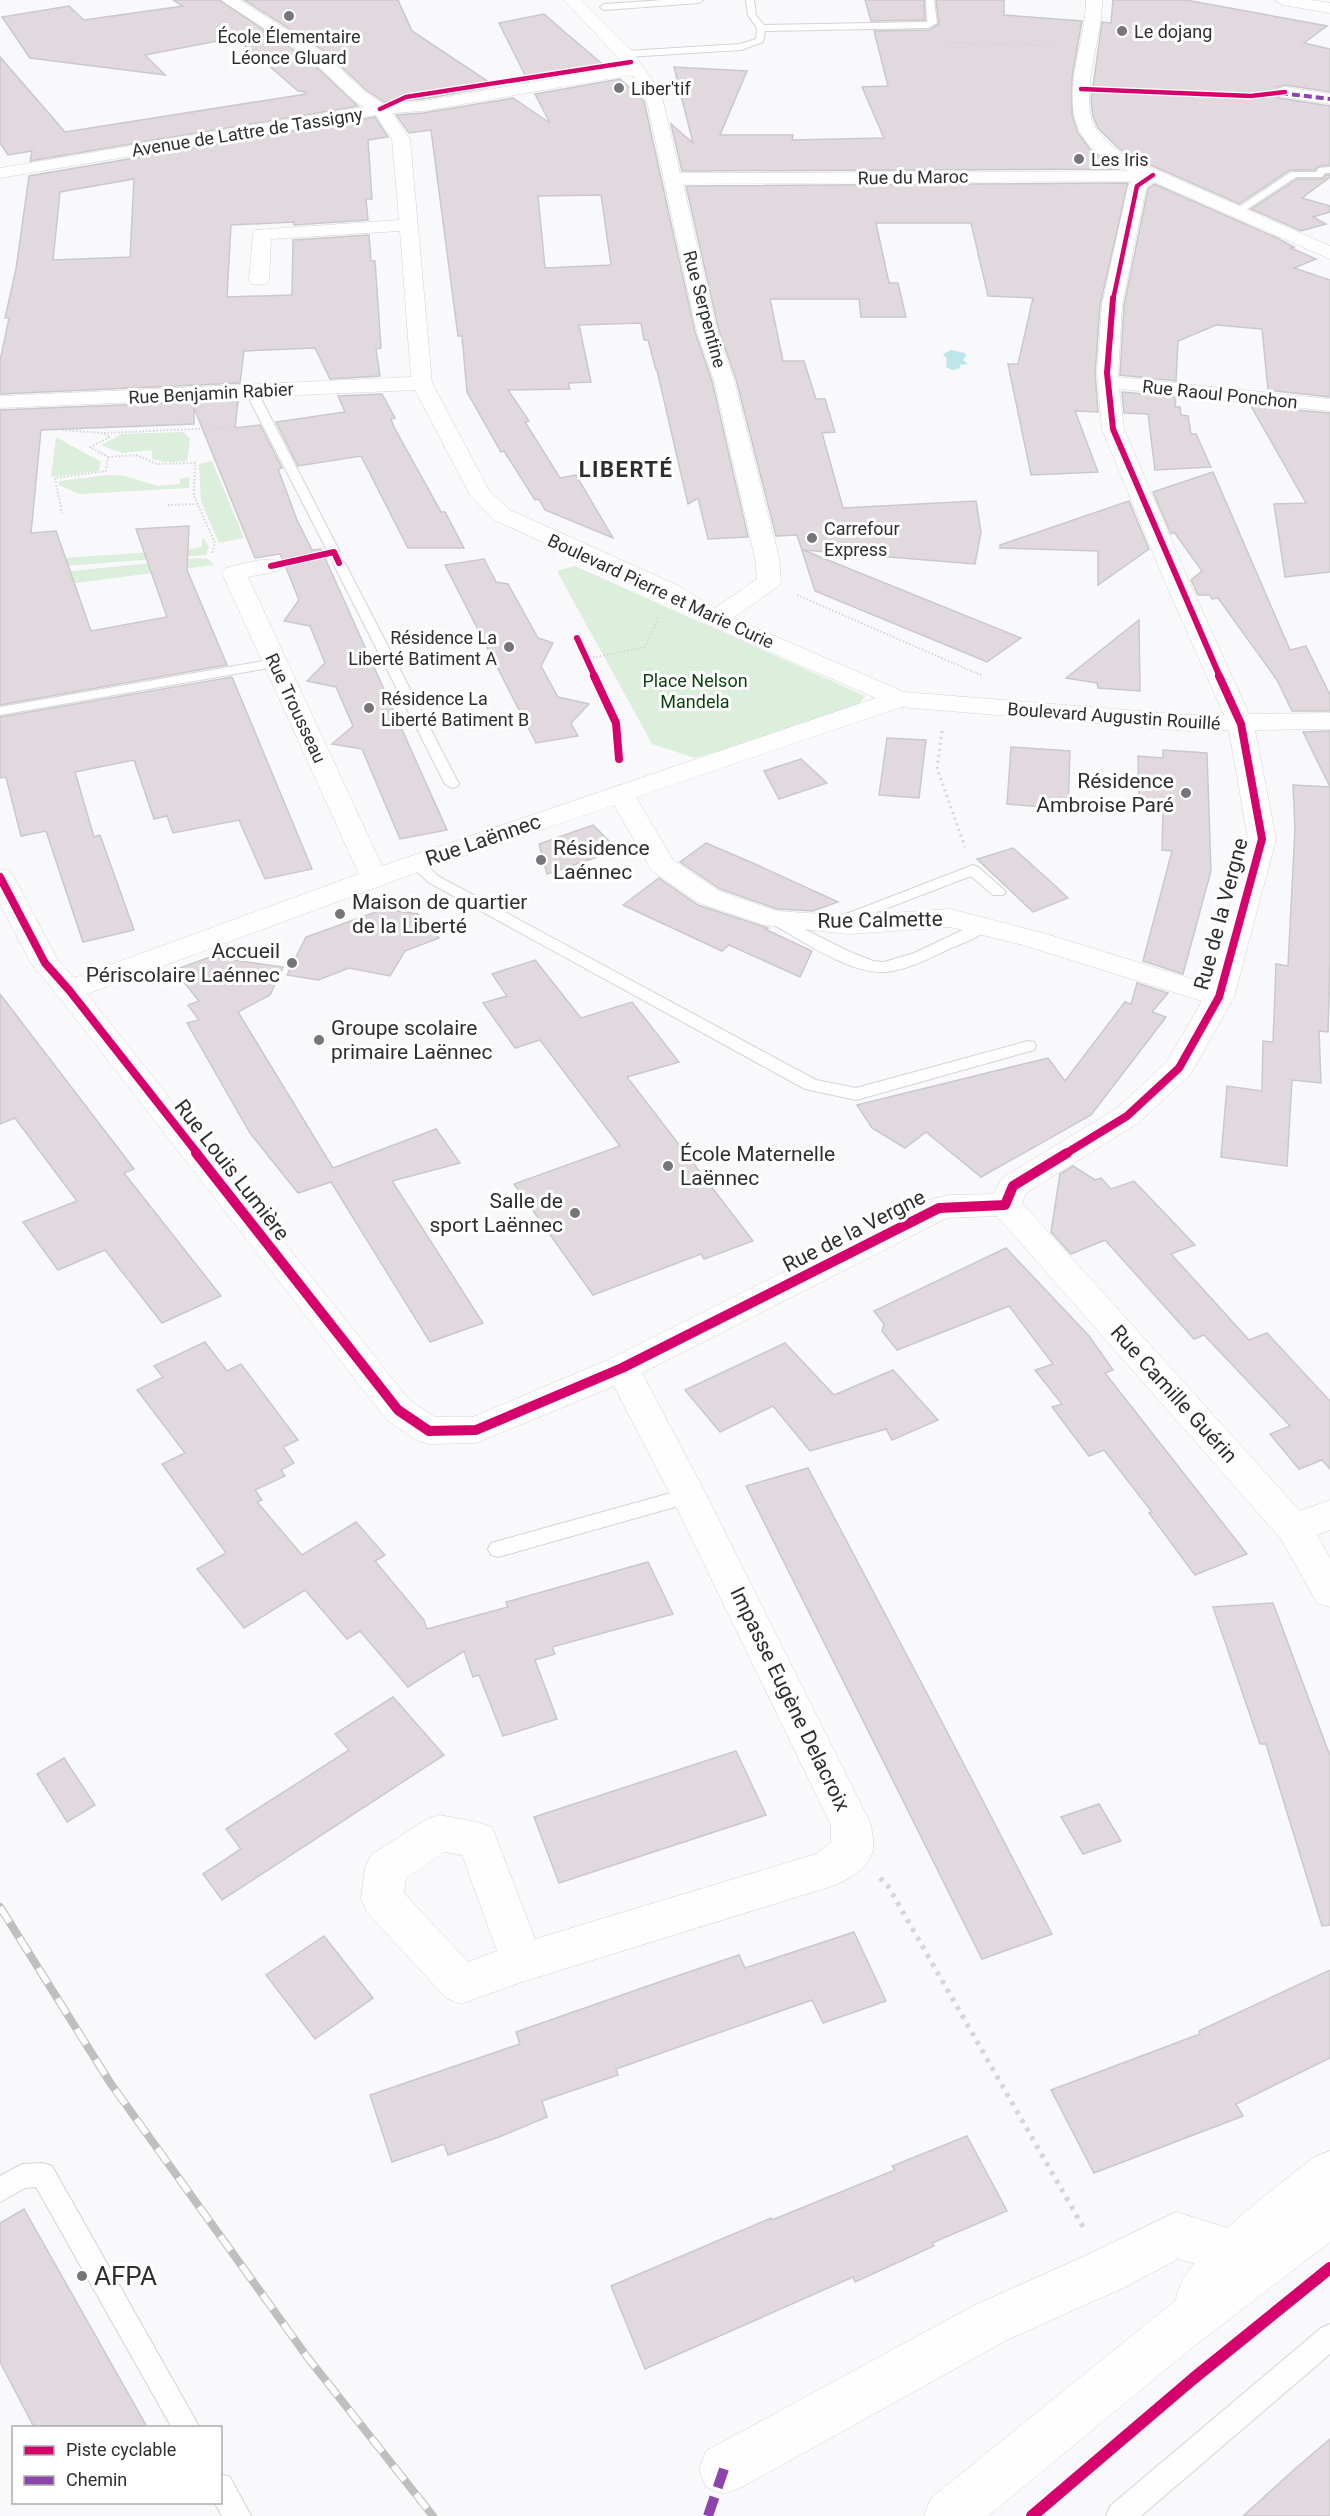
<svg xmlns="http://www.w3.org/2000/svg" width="1330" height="2516" font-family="Roboto,sans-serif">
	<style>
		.green { fill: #dceedc }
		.water { fill: #bce6ea }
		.building { fill: #e2d9de; stroke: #cac9ca; stroke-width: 1.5; fill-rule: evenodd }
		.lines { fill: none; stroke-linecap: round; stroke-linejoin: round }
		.lane-casing { stroke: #d4d4d6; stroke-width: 2 }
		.street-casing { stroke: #d4d4d6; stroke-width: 1 }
		.secondary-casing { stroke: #d4d4d6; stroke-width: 1 }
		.path-far2 { stroke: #d6d6d7; stroke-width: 2; stroke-dasharray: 1.5 2; stroke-linecap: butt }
		.path-far1 { stroke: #d6d6d7; stroke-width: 3; stroke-dasharray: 2 4; stroke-linecap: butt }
		.path { stroke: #d6d6d7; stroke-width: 5; stroke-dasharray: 4 6; stroke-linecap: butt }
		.lane { fill: #fefefe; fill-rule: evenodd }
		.street { fill: #fefefe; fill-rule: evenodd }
		.secondary { fill: #fefefe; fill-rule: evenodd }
		.rail-casing { stroke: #bfbfc0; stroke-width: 8 }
		.rail { stroke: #fff; stroke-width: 6; stroke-dasharray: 18; stroke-linecap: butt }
		.quiet-far1 { stroke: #8e44ad; stroke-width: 4; stroke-dasharray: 8 4; stroke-linecap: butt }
		.quiet { stroke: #8e44ad; stroke-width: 10; stroke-dasharray: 20 10; stroke-linecap: butt }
		.cycleway-far4-casing { stroke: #fff; stroke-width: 7 }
		.cycleway-far3-casing { stroke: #fff; stroke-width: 8 }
		.cycleway-far2-casing { stroke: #fff; stroke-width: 10 }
		.cycleway-far1-casing { stroke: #fff; stroke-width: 14 }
		.cycleway-casing { stroke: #fff; stroke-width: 16 }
		.cycleway-far4 { stroke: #d6006c; stroke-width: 4.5 }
		.cycleway-far3 { stroke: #d6006c; stroke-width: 6 }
		.cycleway-far2 { stroke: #d6006c; stroke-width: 8 }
		.cycleway-far1 { stroke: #d6006c; stroke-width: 10 }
		.cycleway { stroke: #d6006c; stroke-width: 12 }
		.poi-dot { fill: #767577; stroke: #fff; stroke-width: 2 }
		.labels { text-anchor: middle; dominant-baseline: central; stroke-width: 6; stroke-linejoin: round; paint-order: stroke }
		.far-poi-label { font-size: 18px; fill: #2f2f30; stroke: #fff; text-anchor: start }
		.far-street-label { font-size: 18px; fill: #2f2f30; stroke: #fff }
		.far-park-label { font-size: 18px; fill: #0c3f10; stroke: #fff }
		.poi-label { font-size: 21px; fill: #2f2f30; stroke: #fff; text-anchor: start }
		.street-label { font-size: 21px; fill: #2f2f30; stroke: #fff }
		.far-district-label { font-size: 22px; font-weight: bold; letter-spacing: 1.5px; fill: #2f2f30; stroke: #fff }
		.near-poi-label { font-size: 26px; fill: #2f2f30; stroke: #fff; text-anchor: start }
	</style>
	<rect width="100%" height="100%" fill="#f9f8fb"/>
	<g class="green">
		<path d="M183,432L190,438L187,461L165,462L152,459V450L122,453L101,445L122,434Z"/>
		<path d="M56,437L101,462L98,471L51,477Z"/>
		<path d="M212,461L244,538L219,543L201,501L199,464Z"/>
		<path d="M108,475L124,476L158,486L180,484V479L190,477L189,488L79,494L59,485V481Z"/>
		<path d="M203,537L209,547L206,555L15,570L4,562L183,550L201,547Z"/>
		<path d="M200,558L208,559L214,565L21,590L23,576Z"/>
		<path d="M575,566L865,696L855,709L695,758L652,744L557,571Z"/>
	</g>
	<path class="water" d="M951,350L965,353L966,356L963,360L968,364L959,365L961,368L952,370L946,367L947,359L943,354Z"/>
	<g class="building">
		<path d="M173,0H219L309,60L358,106L30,161L32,151L8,155L0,143V57L65,132L306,94V92L298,91L251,50L233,38L145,55L165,75L30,58L2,17L69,6L84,20L183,6Z"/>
		<path d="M244,0H398L412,31L495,86L423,99L384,102L366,90L323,50Z"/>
		<path d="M865,0H924L925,20L871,21Z"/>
		<path d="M936,0H1004V15L1082,21L1072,77V115L1078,133L1090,149L1118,169L682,171L671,124L693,143L674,67L747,71L720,135H793L792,140L884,138L862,87L888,86L874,31L929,30L939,24Z"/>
		<path d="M1113,0H1186L1327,26L1304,43L1330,49V92L1285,85L1277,87L1275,93L1279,98L1330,106V165L1319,166L1315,170H1290L1239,204L1128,155L1116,146L1098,128L1093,116L1091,101L1102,22L1111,23Z"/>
		<path d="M544,14L567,34L606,67L528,81L499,23Z"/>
		<path d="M620,79L644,101L695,332L712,381L748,537L708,539L698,498L688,504L657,370H656L648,340H644L641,323L579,325L591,382L568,383L570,389L508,390L529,421L525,422L560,478L576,475L613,538L545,510L539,499L535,500L504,451L501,452L467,392L462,336H458L431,130L409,133L396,115L423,113L513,98L550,123L535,94ZM601,195L611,265L545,268L538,196Z"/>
		<path d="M375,117L388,137L368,140L372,199H366L368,220L294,225V222L231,225L227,297L292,295L293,240L369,235L371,261H375L381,348L376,349L380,376L330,379L315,348L244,351L240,383L0,394V361L9,318H5L16,269L29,176ZM134,179L130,257L53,260L60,192Z"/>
		<path d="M1326,175H1330V177L1302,198L1330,206V212L1313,217L1326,224L1301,231L1251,209L1297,179H1322Z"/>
		<path d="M1128,183L1100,305L1095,373L1098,412L1075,411L1098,472L1031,475L1008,364H1018L1033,298L988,296L971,223H876L889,283H898L906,317H861L859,299H770L783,361H804L816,399H825L835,432L822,433L843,508L976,501L981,532L975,564L803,550L1021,638L987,662L815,591L797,535L776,536L736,379L719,331L686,186Z"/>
		<path d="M1154,184L1277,238L1294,247L1291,248L1316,259L1294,268L1330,280V397L1268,390L1262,329L1216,325L1178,341L1176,381L1120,375L1124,305L1148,189Z"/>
		<path d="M1122,392L1176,397L1175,407H1180L1181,415L1188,416L1191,434H1196L1211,467L1155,470L1148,414L1124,413Z"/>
		<path d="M382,394L395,418L391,419L394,427L441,512H445L464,548H408L361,456L298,466L276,422L345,412L338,396Z"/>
		<path d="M238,400L235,428L260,425L282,468L278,469L297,520L312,550L321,549L447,830L400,839L362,749L332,744L353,726L336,687L307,681L325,663L310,626L284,621L299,600L285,565L280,554L255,558L194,408V424L41,430L31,533L56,531L91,631L167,617L136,529L189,526L187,570L227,665L0,705V410Z"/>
		<path d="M1251,406L1330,413V572L1285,577L1274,504L1306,503Z"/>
		<path d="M1213,472L1290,650L1306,646L1330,695V711H1292L1277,680L1218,598L1212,599L1210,595H1198L1191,580L1202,571L1174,532L1171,534L1153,492Z"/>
		<path d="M1129,501L1149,549L1098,585V551L1000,548V545Z"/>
		<path d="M484,559L496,582L508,584L538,638L553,643L541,666L558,697L589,704L571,723L578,736L536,743L445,565Z"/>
		<path d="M1139,620L1140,691L1098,688L1097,683L1066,678Z"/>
		<path d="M232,677L312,869L265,879L239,820L173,833L167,816L154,819L134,760L75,772L94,837L100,835L134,930L83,942L46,831L21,836L6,777L0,778V717Z"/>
		<path d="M1330,731V787L1303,732Z"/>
		<path d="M887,738L926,740L919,798L879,795Z"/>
		<path d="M1011,747L1070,751L1068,809L1007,804Z"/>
		<path d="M1163,750L1207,753L1211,871L1183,974L1143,961L1172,851L1162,850L1163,812L1148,811V805H1139L1138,756L1163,758Z"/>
		<path d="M801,759L827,783L779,799L764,771Z"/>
		<path d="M1293,785L1330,787V959L1328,1032L1319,1031L1321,1083L1292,1080L1287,1166L1221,1157L1227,1086L1262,1091L1263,1041L1273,1042L1276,964L1288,966L1295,829Z"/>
		<path d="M593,825L618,850L547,874L539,844Z"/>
		<path d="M706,843L755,864L838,902L813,911L777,909L720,889L680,862Z"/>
		<path d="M1013,848L1049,880L1068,898L1033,912L977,859Z"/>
		<path d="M659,878L698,905L768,928L765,929L812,951L800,977L729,945L722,951L623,905Z"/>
		<path d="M384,909L418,914L439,938L405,951L390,976L349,968L318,980L287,975L306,937Z"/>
		<path d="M210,957L283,967L270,995L238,1012L333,1168L436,1129L460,1163L392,1181L483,1323L430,1342L331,1182L298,1193L250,1133L187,1023L199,1020L188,1005L199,1001L174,970Z"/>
		<path d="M535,960L581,1018L632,1002L679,1062L627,1077L753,1241L704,1259L701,1254L593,1295L514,1184L620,1146L540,1040L515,1048L483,1003L507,996L492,974Z"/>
		<path d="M1137,983L1168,993L1152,1012L1166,1017L1091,1115L981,1177L926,1132L905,1148L872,1128L857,1105L1048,1058L1065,1081L1125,1002L1131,1004Z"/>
		<path d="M0,994L134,1169L124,1173L221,1296L162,1323L105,1250L58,1270L23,1222L77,1201L15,1118L0,1124Z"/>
		<path d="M1073,1166L1095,1180L1101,1178L1111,1189L1134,1181L1195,1245L1171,1254L1249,1340L1267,1333L1330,1401V1469L1322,1460L1299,1469L1270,1434L1290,1426L1204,1335L1194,1339L1105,1240L1071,1254L1051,1232L1060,1174Z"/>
		<path d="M1006,1248L1089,1336L1113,1370L1105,1373L1247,1554L1195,1575L1149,1513L1152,1512L1104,1450L1089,1456L1052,1407L1062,1404L1035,1370L1053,1364L1009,1306L897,1350L882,1331L884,1324L874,1311Z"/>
		<path d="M205,1342L227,1371L241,1364L298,1440L283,1447L294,1463L281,1470L285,1476L255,1490L262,1500L257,1502L302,1555L356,1522L385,1555L375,1561L424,1620L427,1629L508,1607L506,1602L648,1562L673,1614L552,1647L555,1654L535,1660L557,1719L503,1736L479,1675L473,1677L464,1651L408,1687L360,1631L347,1639L305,1590L244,1628L197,1569L226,1553L162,1464L185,1453L137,1390L163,1377L154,1366Z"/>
		<path d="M785,1343L834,1395L893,1370L938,1420L892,1440L886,1429L810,1451L773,1406L720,1432L685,1390Z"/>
		<path d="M808,1468L932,1703L1052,1934L982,1959L746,1486Z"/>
		<path d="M1273,1603L1330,1756V1925L1322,1926L1266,1744H1260L1213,1607Z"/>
		<path d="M393,1697L444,1755L222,1900L203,1874L241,1849L226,1829L349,1750L335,1734Z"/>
		<path d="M736,1751L766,1815L559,1883L534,1817Z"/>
		<path d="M64,1758L95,1805L67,1822L37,1774Z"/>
		<path d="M1099,1804L1121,1841L1083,1854L1061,1817Z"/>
		<path d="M854,1932L886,2001L823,2023L812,2000L616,2069L618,2075L542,2101L547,2117L499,2137L448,2155L444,2144L392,2162L370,2095L520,2044L516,2032L665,1980L739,1955L745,1968Z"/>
		<path d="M324,1936L373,1998L315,2039L266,1975Z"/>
		<path d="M1330,1970V2058L1236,2104L1243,2116L1094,2173L1051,2090L1200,2034L1199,2031Z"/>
		<path d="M967,2136L1007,2211L932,2243L934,2246L855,2282L853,2277L645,2369L611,2286L771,2218L772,2220L895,2170L892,2166Z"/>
		<path d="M24,2209L147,2427H34L0,2362V2223Z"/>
		<path d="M1330,2439V2516H1243L1296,2468Z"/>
	</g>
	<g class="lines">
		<defs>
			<g id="lane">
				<path d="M664,0H703L699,3L604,10L600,7L604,4Z"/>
				<path d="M746,0H754L756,15L764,25L927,22L926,0H934L937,23L928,28L765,31L763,42L741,50L626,57L622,54L626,51L740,44L756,39L757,28L748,15Z"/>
				<path d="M1330,167V173H1325L1322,177H1296L1240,214L1231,212L1291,172H1316L1319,168Z"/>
				<path d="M251,388L257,391L340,552L338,555H330L328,552L245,391Z"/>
				<path d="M339,559L345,563L459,784L457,787L452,788L445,784L333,563Z"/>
				<path d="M275,659L280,660L282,663L280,666L0,715V707Z"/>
				<path d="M416,858L421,860L438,876L816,1080L856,1088L1028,1041L1034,1042L1036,1046L1034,1050L856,1100L805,1089L428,882L408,863Z"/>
				<path d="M973,865L978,867L1003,889L1006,892L1003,895H993L971,876L838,927L833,929L825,924L828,921Z"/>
				<path d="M774,914L850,952L873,961L884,962L914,953L978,923L983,921L991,926C982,937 960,944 947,950C928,959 907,970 886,972C850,975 800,939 769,922L766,919Z"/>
				<path d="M689,1488L696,1491L699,1496L696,1501L498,1557L491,1555L488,1549L491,1543L498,1541Z"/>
				<path d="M43,2163L52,2166L200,2428H172L36,2187L25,2188L0,2202V2176L22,2164Z"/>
				<path d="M1330,2324V2354L1141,2516H1106L1110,2506L1321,2328Z"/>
				<path d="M220,2474L230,2477L251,2516H222L214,2502H220Z"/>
			</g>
			<g id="street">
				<path d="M221,0H240L322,52L365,92L383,104L423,101L626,66L564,0H581L632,51L661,93L680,173L1159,171L1162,175L1146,188L1122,305L1118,377L1330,399V411L1119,389L1124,429L1190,584L1249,714L1330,713V729L1255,730L1276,839L1234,997L1190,1075L1138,1123L1026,1193L1022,1203L1300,1511L1330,1500V1530L1317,1535L1330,1558V1607L1317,1603L1281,1539L997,1216L947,1218L642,1373L707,1496L871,1825C872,1833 874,1842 873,1850C869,1869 845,1882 829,1887L522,1982L461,2004L446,1998L367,1912L361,1899L365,1868L371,1855L425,1820L439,1815L477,1822L492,1827L535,1939L816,1854L831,1842V1825L671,1496L614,1386L476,1443L429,1444L416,1440L386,1419L59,997L31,963L0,904V869L10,871L14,877L57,959L74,978L359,874L222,573L226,568C242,564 263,557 279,561L283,566L279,571L248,577L382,866L876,698L706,624L663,596L494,520L470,495L415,390L0,408V396L411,377L400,231L271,239L269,280L266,284H252L249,280L253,234L255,230L399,220L392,139L376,115L0,178V168L364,107L353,100L310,58ZM632,75L645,93L697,332L714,380L755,558L757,579L715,608L679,586L510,510L490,492L432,383L410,139L392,113L423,111ZM1133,181L1128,186L1102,305L1097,373L1102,429L1166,584L1224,715H1189L904,692L733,618L777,587L781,582L779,558L734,380L717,332L683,184ZM901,707L1189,731L1229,730L1248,839L1208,984L1043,933L950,909L849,916L777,911L719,891L673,860L636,797ZM614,805L652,871L699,903L764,925L849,934L950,927L1023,945L1202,1001L1167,1062L1116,1109L1002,1178L994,1194L950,1195L928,1200L610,1359L473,1417H435L410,1401L87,994L426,869ZM444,1852L462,1855L497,1951L468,1962L404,1893L406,1878Z"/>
				<path d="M1285,87L1330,94V104L1279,96L1277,92L1279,88Z"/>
				<path d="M1176,2212L1251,2235L1257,2252L1251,2269L1234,2275L1178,2259L1125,2287L1007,2340L742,2487L724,2494L706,2487L699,2469L706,2451L973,2306L1091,2253Z"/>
			</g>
			<g id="secondary">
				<path d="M1086,0H1102C1103,37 1077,99 1096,129C1104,142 1116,149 1127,157L1330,246V259L1115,165C1107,159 1098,155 1092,148C1052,107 1086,49 1086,0Z"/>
				<path d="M1275,0H1311L1330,3V13L1283,5Z"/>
				<path d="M1330,2151V2242L1193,2347L988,2516H924L931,2498L1176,2300C1182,2254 1277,2187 1314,2157Z"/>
			</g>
		</defs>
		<use href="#lane" class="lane-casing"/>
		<use href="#street" class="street-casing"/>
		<use href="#secondary" class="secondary-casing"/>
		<g class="path-far2">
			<path d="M947,43L1059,45"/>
			<path d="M61,427L62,430L103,433L110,437L90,447L108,457L106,471L55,478L62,513"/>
			<path d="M104,433L240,427"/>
			<path d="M108,457L136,455L157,464L195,463L194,496L215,543L212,554"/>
			<path d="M168,505L198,504"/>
			<path d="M797,595L983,676"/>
			<path d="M586,659L645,647L659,616"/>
		</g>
		<path class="path-far1" d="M942,731L937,768L965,847"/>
		<path class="path" d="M880,1878L888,1886L1086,2232"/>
		<use href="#lane" class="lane"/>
		<use href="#street" class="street"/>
		<use href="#secondary" class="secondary"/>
		<defs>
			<path id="rail" d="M0,1907L111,2084L308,2358L433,2516"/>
		</defs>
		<use href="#rail" class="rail-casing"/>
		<use href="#rail" class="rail"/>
		<path class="quiet-far1" d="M1280,93L1330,99"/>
		<path class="quiet" d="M708,2516L724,2469"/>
		<defs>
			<g id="cycleway-far4">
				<path d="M1081,89L1251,96L1285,92"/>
				<path d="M380,109L406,97L631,62"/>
				<path d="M1113,300L1137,186L1153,175"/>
			</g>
			<g id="cycleway-far3">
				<path d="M1113,298L1107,373L1113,429L1220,677"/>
				<path d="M271,566L334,552L339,563"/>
				<path d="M577,638L595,677"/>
			</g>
			<g id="cycleway-far2">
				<path d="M594,676L616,723L619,759"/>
				<path d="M0,877L45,963L69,990L198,1154"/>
				<path d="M1065,1154L1127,1116L1179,1068L1219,997L1262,839L1241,724L1219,676"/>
			</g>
			<path id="cycleway-far1" d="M196,1153L398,1410L429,1431L476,1430L622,1368L939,1208L1005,1205L1013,1186L1067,1153"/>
			<path id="cycleway" d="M1032,2516L1194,2378L1330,2268"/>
		</defs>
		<use href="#cycleway-far4" class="cycleway-far4-casing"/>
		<use href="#cycleway-far3" class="cycleway-far3-casing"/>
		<use href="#cycleway-far2" class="cycleway-far2-casing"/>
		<use href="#cycleway-far1" class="cycleway-far1-casing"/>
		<use href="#cycleway" class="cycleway-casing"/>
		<use href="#cycleway-far4" class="cycleway-far4"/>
		<use href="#cycleway-far3" class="cycleway-far3"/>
		<use href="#cycleway-far2" class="cycleway-far2"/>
		<use href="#cycleway-far1" class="cycleway-far1"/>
		<use href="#cycleway" class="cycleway"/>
	</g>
	<g class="poi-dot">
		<circle cx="289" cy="16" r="6"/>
		<circle cx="1122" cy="31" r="6"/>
		<circle cx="619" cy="88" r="6"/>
		<circle cx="1079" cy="159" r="6"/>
		<circle cx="812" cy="538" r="6"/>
		<circle cx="509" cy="647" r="6"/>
		<circle cx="369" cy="708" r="6"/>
		<circle cx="1186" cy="793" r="6"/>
		<circle cx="541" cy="860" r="6"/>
		<circle cx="340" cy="914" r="6"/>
		<circle cx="292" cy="963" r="6"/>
		<circle cx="319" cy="1040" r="6"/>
		<circle cx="668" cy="1166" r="6"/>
		<circle cx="575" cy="1213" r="6"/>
		<circle cx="82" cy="2276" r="6"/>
	</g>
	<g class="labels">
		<g class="far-poi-label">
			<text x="1134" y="31">Le dojang</text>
			<text x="289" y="36" text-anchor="middle">École Élementaire<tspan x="289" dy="21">Léonce Gluard</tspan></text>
			<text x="631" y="88">Liber'tif</text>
			<text x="1091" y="159">Les Iris</text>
			<text x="824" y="528">Carrefour<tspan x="824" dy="21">Express</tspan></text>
			<text x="497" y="637" text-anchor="end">Résidence La<tspan x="497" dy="21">Liberté Batiment A</tspan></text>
			<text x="381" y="698">Résidence La<tspan x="381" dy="21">Liberté Batiment B</tspan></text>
		</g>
		<g class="far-street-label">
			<text transform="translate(247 132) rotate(-9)">Avenue de Lattre de Tassigny</text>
			<text transform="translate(913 177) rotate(-1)">Rue du Maroc</text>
			<text transform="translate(705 309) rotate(75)">Rue Serpentine</text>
			<text transform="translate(211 393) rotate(-3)">Rue Benjamin Rabier</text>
			<text transform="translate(1220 394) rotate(6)">Rue Raoul Ponchon</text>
			<text transform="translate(661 591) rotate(25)">Boulevard Pierre et Marie Curie</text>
			<text transform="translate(296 708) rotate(65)">Rue Trousseau</text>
			<text transform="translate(1114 716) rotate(4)">Boulevard Augustin Rouillé</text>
		</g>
		<g class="far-park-label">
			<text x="695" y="680">Place Nelson<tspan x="695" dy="21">Mandela</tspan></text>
		</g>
		<g class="poi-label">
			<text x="1174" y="781" text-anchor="end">Résidence<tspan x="1174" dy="24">Ambroise Paré</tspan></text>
			<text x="553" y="848">Résidence<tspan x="553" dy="24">Laénnec</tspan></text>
			<text x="352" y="902">Maison de quartier<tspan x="352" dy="24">de la Liberté</tspan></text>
			<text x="280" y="951" text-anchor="end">Accueil<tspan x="280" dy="24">Périscolaire Laénnec</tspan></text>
			<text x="331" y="1028">Groupe scolaire<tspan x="331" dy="24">primaire Laënnec</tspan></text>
			<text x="680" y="1154">École Maternelle<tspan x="680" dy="24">Laënnec</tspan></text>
			<text x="563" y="1201" text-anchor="end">Salle de<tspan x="563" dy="24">sport Laënnec</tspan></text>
		</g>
		<g class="street-label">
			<text transform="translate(483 840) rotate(-19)">Rue Laënnec</text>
			<text transform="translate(1221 914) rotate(-75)">Rue de la Vergne</text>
			<text transform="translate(880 920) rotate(-1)">Rue Calmette</text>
			<text transform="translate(232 1170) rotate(52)">Rue Louis Lumière</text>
			<text transform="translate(854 1231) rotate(-27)">Rue de la Vergne</text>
			<text transform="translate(1174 1394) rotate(48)">Rue Camille Guérin</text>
			<text transform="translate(790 1699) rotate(64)">Impasse Eugène Delacroix</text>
		</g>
		<g class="far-district-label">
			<text x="626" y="469">LIBERTÉ</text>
		</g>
		<g class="near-poi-label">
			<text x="94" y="2276">AFPA</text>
		</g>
	</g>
	<rect x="12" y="2426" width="210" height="78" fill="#ffffff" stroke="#acacac" stroke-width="1.5"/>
	<rect x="24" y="2446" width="30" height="9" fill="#d6006c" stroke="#acacac" stroke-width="1.5"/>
	<text x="66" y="2456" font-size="18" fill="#2f2f30">Piste cyclable</text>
	<rect x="24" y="2476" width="30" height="9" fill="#8e44ad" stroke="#acacac" stroke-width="1.5"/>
	<text x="66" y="2486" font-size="18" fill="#2f2f30">Chemin</text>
</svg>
